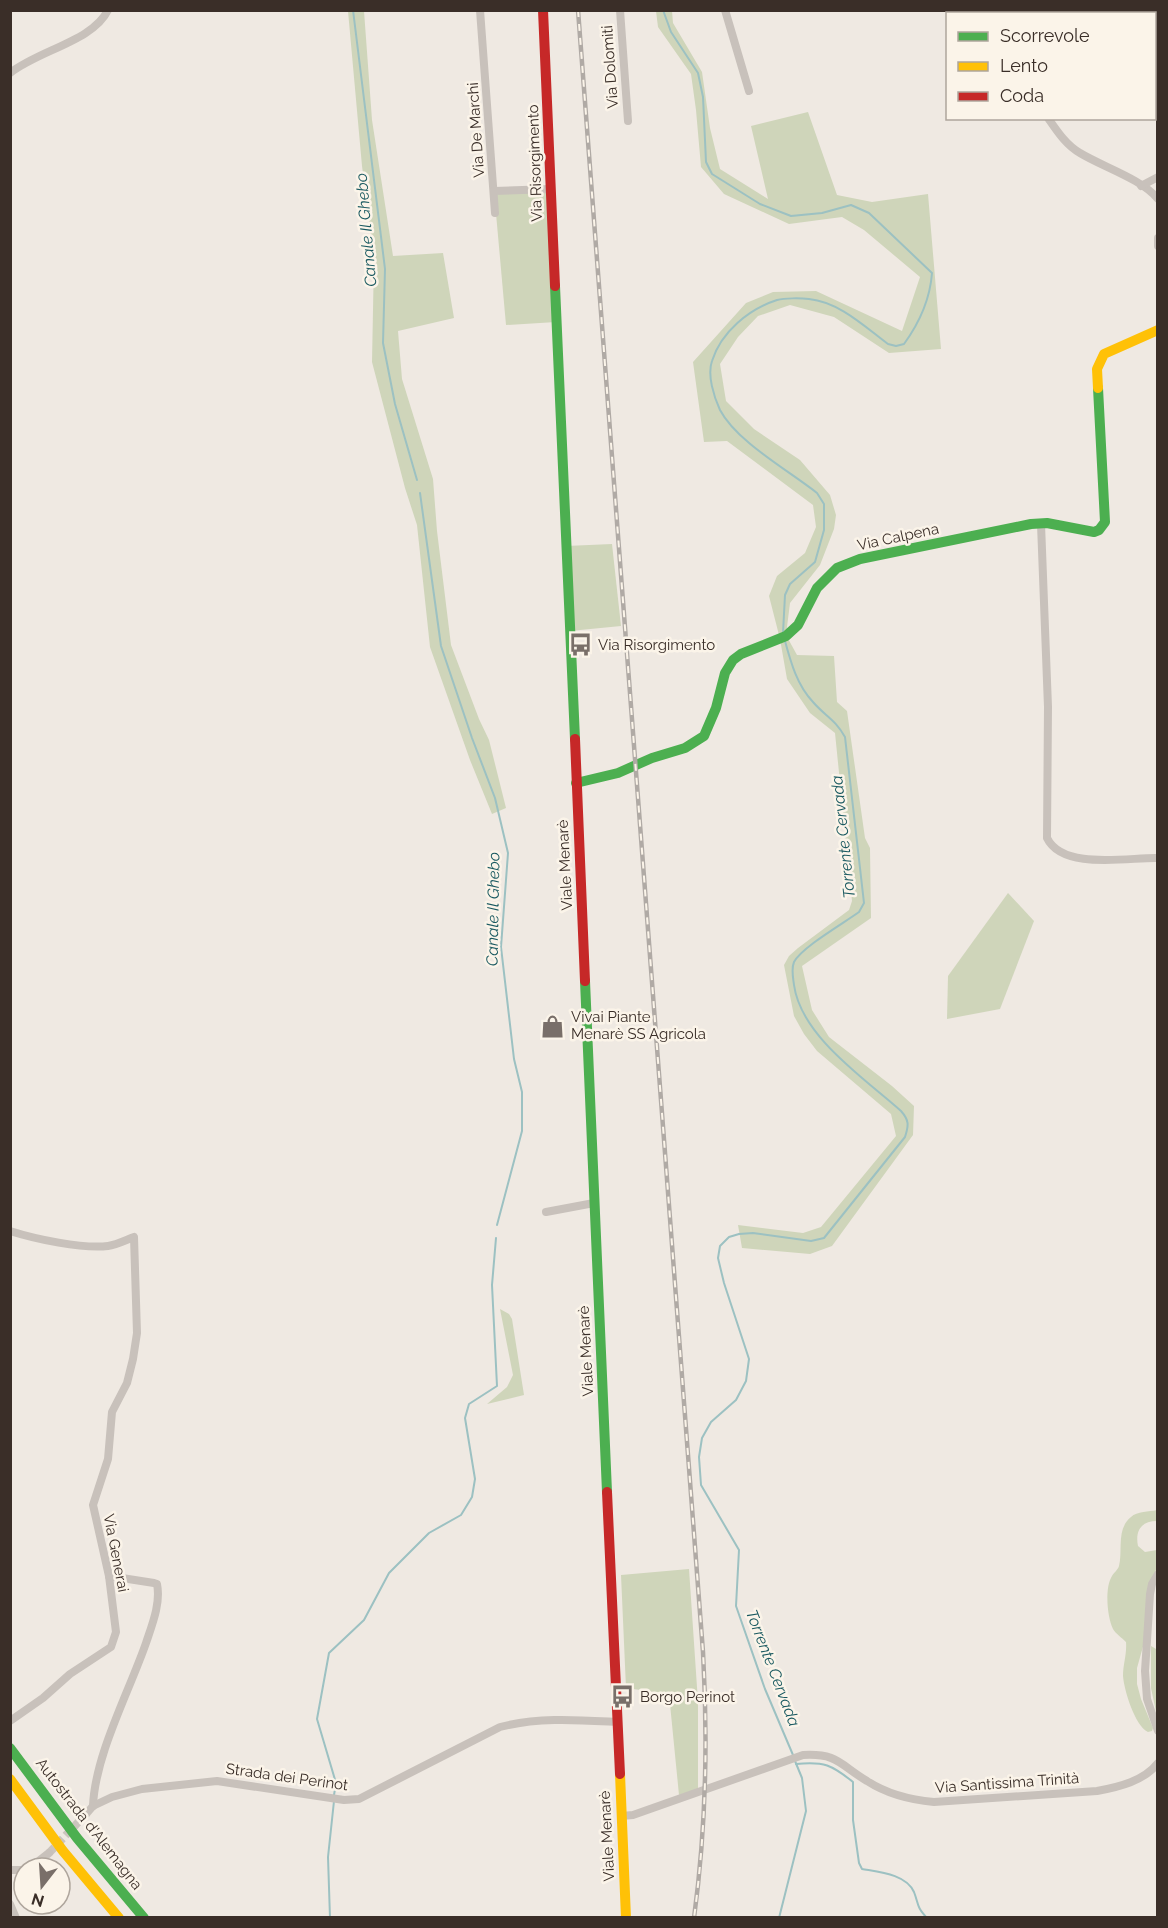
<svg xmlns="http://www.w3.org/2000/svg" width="1168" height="1928" font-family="Raleway,sans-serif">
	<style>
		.green { fill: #cfd5ba }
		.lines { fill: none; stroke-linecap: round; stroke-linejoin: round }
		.stream { stroke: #9cc1c2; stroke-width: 2 }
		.street-tunnel { stroke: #cbc4bd; stroke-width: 8; stroke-dasharray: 8 4; stroke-linecap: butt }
		.street { stroke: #c8c1bb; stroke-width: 8 }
		.fast { stroke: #4caf50; stroke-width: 10 }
		.slow { stroke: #ffc107; stroke-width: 10 }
		.jam { stroke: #c62828; stroke-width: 10 }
		.rail-casing { stroke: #b0aaa5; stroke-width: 4.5 }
		.rail { stroke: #fbf4e9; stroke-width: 2; stroke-dasharray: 7; stroke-linecap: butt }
		.labels { text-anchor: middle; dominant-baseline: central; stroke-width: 5; stroke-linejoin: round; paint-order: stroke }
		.street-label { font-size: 15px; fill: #3a2e28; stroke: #fbf4e9 }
		.poi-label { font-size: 15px; fill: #3a2e28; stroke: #fbf4e9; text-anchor: start }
		.water-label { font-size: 16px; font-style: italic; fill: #195960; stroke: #fbf4e9 }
	</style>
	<rect width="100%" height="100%" fill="#efe9e2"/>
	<g class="green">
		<path d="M348,11H364L372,120L393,256L443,253L454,318L398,331L402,379L433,479L437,531L451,645L479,719L489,740L506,808L492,814L470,760L430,647L417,525L405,488L372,362L374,258L362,166Z"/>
		<path d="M656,11H672L673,23L702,72L710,128L720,169L768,199L751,126L808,112L837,195L872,202L928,194L941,349L889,353L834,317L790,305L758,316L738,337L720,364L726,401L754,429L800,460L830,495L836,515L834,529L820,565L790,603L786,635L797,655L834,656L837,702L847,711L865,838L870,848L871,918L802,966L812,1010L829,1037L892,1086L914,1106L913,1135L832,1246L810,1254L742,1248L738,1225L803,1233L821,1227L896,1136L891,1114L817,1051L804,1034L794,1016L784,965L789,956L798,948L849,910L852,901L835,733L810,713L787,679L780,639L769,596L777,576L805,553L816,527L813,505L727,441L704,442L693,362L746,303L773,292L816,291L902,331L920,277L864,230L842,217L789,224L724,194L701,167L696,110L691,74L658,27Z"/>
		<path d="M551,189L556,322L506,325L494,191Z"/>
		<path d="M612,544L621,626L570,631L566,546Z"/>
		<path d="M1008,893L1034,921L1000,1009L947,1019L948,976Z"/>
		<path d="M500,1309L509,1314L512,1319L524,1395L487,1404L507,1387L513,1375Z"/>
		<path d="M1157,1510V1521C1141,1521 1135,1531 1138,1546L1145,1552L1157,1550V1567L1155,1572L1144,1643L1137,1668V1684L1141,1699L1153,1728L1152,1731L1148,1732C1135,1726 1124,1690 1123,1676C1123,1664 1127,1654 1126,1642C1122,1638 1115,1633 1113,1629C1107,1617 1105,1589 1111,1578C1113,1573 1118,1570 1119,1566C1123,1550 1116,1529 1131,1517C1137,1511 1149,1512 1157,1510Z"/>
		<path d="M689,1569L698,1702V1789L679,1795L669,1694L626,1688L621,1575Z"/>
		<path d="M1151,1646L1156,1649L1157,1716L1151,1688Z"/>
	</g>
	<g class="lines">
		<g class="stream">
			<path d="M353,10L385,269L383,343L395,404L417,480"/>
			<path d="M663,10L671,32L698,73L703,97L706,162L712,174L760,204L791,216L822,213L851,205L869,213L932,273C930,300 920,322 904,344L896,346L888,344C864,326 839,302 809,299C800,298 785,298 777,300C749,309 721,332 712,361C707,375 714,397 720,410C737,442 788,470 817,493L824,504V530L815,562L790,584L785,595L783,633"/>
			<path d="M420,493L441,646L472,738L495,798L508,853L501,947L514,1059L522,1092V1131L497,1225"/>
			<path d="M785,641C791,663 797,685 813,702C825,716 835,719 845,737L864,903L859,912C844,923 802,947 794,962C791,969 793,977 794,985C801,1036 864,1078 901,1111C909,1120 909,1125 905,1137L824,1238L811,1241L753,1233L739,1234L729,1237L720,1246L718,1258L724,1283L749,1359L746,1381L736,1400L711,1422L702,1438L699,1457L701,1485L739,1550L736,1606L765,1689L793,1755"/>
			<path d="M796,1764C824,1761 832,1765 853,1782V1820L859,1863L862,1869C879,1872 906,1874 914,1892C919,1905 916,1906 927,1918"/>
			<path d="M334,1795L336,1783L317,1719L329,1653L364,1620L389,1573L429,1533L461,1515L472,1497L475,1479L465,1418L469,1404L497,1386L492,1285L496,1238"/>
			<path d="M330,1918L328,1857L334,1801"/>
			<path d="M779,1918L806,1811L802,1778L795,1761"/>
		</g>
		<path class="street-tunnel" d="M49,1853L87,1813"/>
		<g class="street">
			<path d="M480,10L495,213"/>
			<path d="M620,10L628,121"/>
			<path d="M725,10L749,91"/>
			<path d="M955,10L957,14"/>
			<path d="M10,73C39,50 93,41 108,10"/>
			<path d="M1048,118C1057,131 1066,145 1080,153C1103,167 1142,179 1158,199"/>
			<path d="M1141,186L1158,177"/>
			<path d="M494,191L551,189"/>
			<path d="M1158,238V246"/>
			<path d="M1041,524L1048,707L1047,838C1063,871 1130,857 1158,858"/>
			<path d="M546,1212L594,1203"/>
			<path d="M10,1231C35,1239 82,1249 108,1246C116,1245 126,1240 134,1237L137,1333L133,1359L127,1383L112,1412L108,1459L93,1505L109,1576L116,1632L111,1647L70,1674L43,1698L10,1721"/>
			<path d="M1158,1574L1152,1584L1150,1594L1145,1671L1147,1699L1158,1731"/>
			<path d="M93,1806C95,1755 129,1692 146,1643C152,1625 161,1603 157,1584L154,1583L109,1576"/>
			<path d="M87,1813L93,1806L112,1797L142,1789L217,1781L344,1800L359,1799L500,1727C539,1717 578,1720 617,1722"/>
			<path d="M621,1816L633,1815L803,1755C838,1753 840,1765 867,1781C887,1794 911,1800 934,1802L1097,1791C1119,1787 1144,1781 1158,1763"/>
			<path d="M30,1868L49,1853"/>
			<path d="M10,1870H24"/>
			<path d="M10,1904L16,1918"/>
		</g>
		<g class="fast">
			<path d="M555,286L575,739"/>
			<path d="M576,783L618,773L652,758L685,748L704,736L716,708L725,673L733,660L741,654L786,636L798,625L817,588L837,568L860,559L1031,524L1047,523L1094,532L1099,530L1105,522L1098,388"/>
			<path d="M585,981L607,1492"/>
			<path d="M10,1748L77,1838L144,1918"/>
		</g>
		<g class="slow">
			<path d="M1098,388L1097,369L1104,354L1158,330"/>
			<path d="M620,1774L626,1918"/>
			<path d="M10,1779L63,1851L119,1918"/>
		</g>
		<g class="jam">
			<path d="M543,10L555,286"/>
			<path d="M575,739L585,981"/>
			<path d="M607,1492L620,1774"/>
		</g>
		<defs>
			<path id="rail" d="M578,10L703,1652C708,1741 706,1829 694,1918"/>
		</defs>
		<use href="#rail" class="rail-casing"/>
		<use href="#rail" class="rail"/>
	</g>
	<defs>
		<symbol id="bus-bare" viewBox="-9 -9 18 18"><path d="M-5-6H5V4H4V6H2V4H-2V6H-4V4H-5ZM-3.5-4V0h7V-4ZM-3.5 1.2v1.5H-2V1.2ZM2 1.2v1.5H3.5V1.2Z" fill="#796f69" stroke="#fbf4e9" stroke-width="2.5" paint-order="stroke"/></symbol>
		<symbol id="shop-bare" viewBox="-9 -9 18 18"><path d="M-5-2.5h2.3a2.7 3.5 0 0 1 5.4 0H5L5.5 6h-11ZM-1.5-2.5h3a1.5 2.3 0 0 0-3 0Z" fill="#796f69" stroke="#fbf4e9" stroke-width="2.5" paint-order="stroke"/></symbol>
	</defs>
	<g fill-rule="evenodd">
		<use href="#bus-bare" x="564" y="628" width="33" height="33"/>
		<use href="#shop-bare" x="536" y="1010" width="33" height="33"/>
		<use href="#bus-bare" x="606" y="1680" width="33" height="33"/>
	</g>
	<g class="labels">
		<g class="street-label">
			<text transform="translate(610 67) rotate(-94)">Via Dolomiti</text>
			<text transform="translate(476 130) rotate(-94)">Via De Marchi</text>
			<text transform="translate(535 163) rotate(-92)">Via Risorgimento</text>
			<text transform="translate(898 537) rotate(-12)">Via Calpena</text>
			<text transform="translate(565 865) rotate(-93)">Viale Menarè</text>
			<text transform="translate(586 1351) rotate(-93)">Viale Menarè</text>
			<text transform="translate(116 1553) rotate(79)">Via Generai</text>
			<text transform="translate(287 1777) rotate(8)">Strada dei Perinot</text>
			<text transform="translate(1007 1783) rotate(-4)">Via Santissima Trinità</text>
			<text transform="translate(89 1824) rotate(52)">Autostrada d'Alemagna</text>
			<text transform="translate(607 1836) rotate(-93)">Viale Menarè</text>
		</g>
		<g class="poi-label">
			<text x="598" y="645">Via Risorgimento</text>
			<text x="571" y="1017">Vivai Piante<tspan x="571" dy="17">Menarè SS Agricola</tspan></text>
			<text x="640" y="1697">Borgo Perinot</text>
		</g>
		<g class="water-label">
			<text transform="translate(366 230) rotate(-95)">Canale Il Ghebo</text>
			<text transform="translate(843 837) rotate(-96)">Torrente Cervada</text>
			<text transform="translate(493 909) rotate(-89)">Canale Il Ghebo</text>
			<text transform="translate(773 1668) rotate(69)">Torrente Cervada</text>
		</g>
	</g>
	<rect width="1168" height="1928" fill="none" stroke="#3a2e28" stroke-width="24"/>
	<rect x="946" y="12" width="210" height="108" fill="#fbf4e9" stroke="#aea59c" stroke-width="1.5"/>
	<rect x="958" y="32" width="30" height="9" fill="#4caf50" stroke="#aea59c" stroke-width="1.5"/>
	<text x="1000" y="42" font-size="18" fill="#3a2e28">Scorrevole</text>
	<rect x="958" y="62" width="30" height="9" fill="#ffc107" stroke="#aea59c" stroke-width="1.5"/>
	<text x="1000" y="72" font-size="18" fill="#3a2e28">Lento</text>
	<rect x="958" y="92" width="30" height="9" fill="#c62828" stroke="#aea59c" stroke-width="1.5"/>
	<text x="1000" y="102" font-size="18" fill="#3a2e28">Coda</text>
	<g transform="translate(42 1886) rotate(197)"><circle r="28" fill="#fbf4e9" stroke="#aea59c" stroke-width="1.5"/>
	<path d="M0-4.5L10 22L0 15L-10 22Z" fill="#796f69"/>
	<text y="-9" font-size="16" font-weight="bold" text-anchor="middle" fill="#3a2e28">N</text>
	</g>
</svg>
